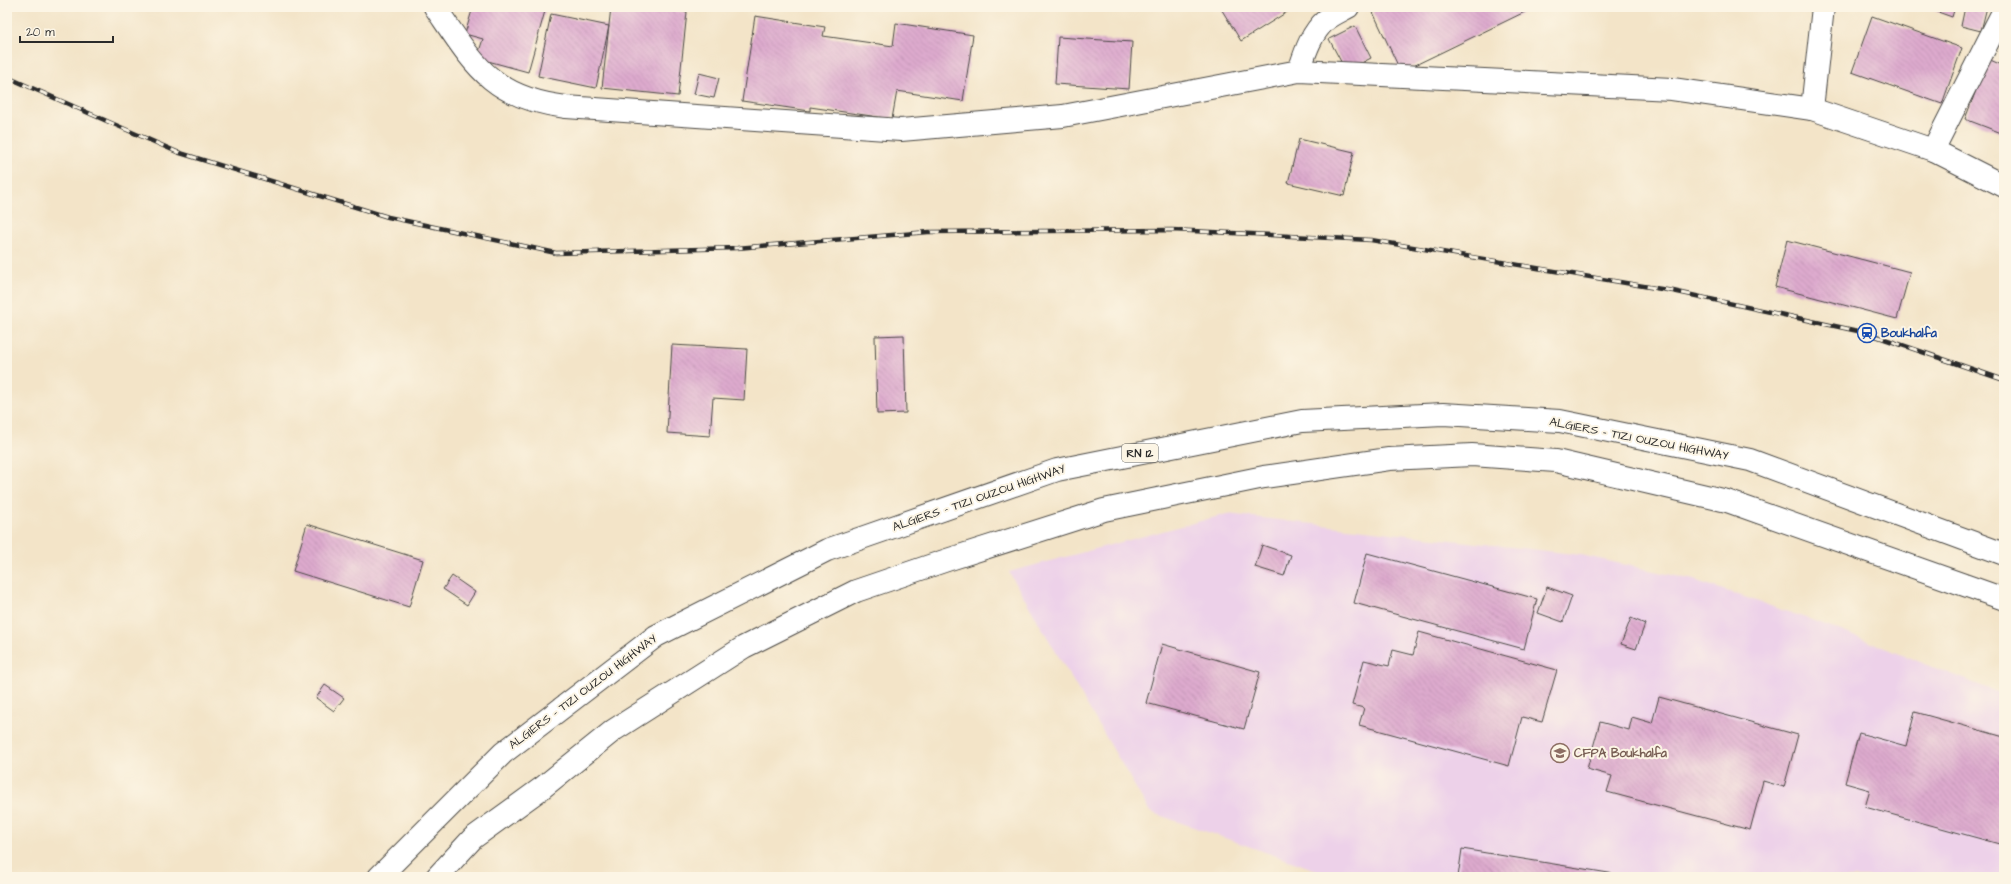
<svg xmlns="http://www.w3.org/2000/svg" width="2011" height="884" font-family="'Architects Daughter',sans-serif">
	<style>
		.built { fill: #edd1e9 }
		.building { fill: url(#building-back-hatch) }
		.lines { fill: none; stroke-linecap: round; stroke-linejoin: round }
		.street-casing { stroke: #494743; stroke-width: 24 }
		.highway-casing { stroke: #494743; stroke-width: 24 }
		.street { stroke: #fff; stroke-width: 22 }
		.highway { stroke: #fff; stroke-width: 22 }
		.rail-casing { stroke: #2b2b2b; stroke-width: 4.5 }
		.rail { stroke: #fcf5e5; stroke-width: 3; stroke-dasharray: 9; stroke-linecap: butt }
		.labels { text-anchor: middle; dominant-baseline: central; stroke-width: 4; stroke-linejoin: round; paint-order: stroke }
		.shield { fill: #fcf5e5; stroke: #6a6863; stroke-width: 1 }
		.shield-label { font-size: 11px; font-weight: bold; fill: #2b2b2b }
		.transit-label { font-size: 12px; font-weight: bold; fill: #164399; stroke: #fcf5e5; text-anchor: start }
		.street-label { font-size: 12px; fill: #2b2b2b; stroke: #fcf5e5 }
		.education-label { font-size: 12px; font-weight: bold; fill: #785e54; stroke: #fcf5e5; text-anchor: start }
	</style>
	<defs>
		<pattern id="building-back-hatch" width="6" height="6" patternUnits="userSpaceOnUse"><rect width="6" height="6" fill="#ddaace"/><path d="M-1 5l2 2M0 0l6 6M5-1l2 2" fill="none" stroke="#be92b1"/></pattern>
	</defs>
	<rect width="100%" height="100%" fill="#fcf5e5"/>
	<filter id="ink" filterUnits="userSpaceOnUse"><feTurbulence type="fractalNoise" baseFrequency=".025" numOctaves="2"/><feDisplacementMap in="SourceGraphic" scale="8" xChannelSelector="R" yChannelSelector="G"/><feConvolveMatrix kernelMatrix="1 2 1 2 8 2 1 2 1" color-interpolation-filters="sRGB"/></filter>
	<filter id="wash" filterUnits="userSpaceOnUse"><feTurbulence type="fractalNoise" baseFrequency=".012" numOctaves="4" result="noise"/><feDisplacementMap in="SourceGraphic" scale="16" xChannelSelector="R" yChannelSelector="G"/><feGaussianBlur stdDeviation="0.9" result="paint"/><feColorMatrix in="noise" values="0 0 0 0 0 0 0 0 0 0 0 0 0 0 0 0 0 1.4 0 .05"/><feComposite in="paint" operator="in"/></filter>
	<g filter="url(#wash)">
		<rect width="100%" height="100%" fill="#f3e4c8"/>
		<path class="built" d="M1227,514L1581,555L1694,580L1826,625L2004,695V877H1337L1150,812L1009,572Z"/>
		<g id="blocks">
			<g class="building">
				<path d="M473,7H532L545,11L528,72L477,58L483,39L465,34Z"/>
				<path d="M611,7H643L687,12L678,96L602,88Z"/>
				<path d="M1220,7H1295L1241,41Z"/>
				<path d="M1373,7H1535L1401,72L1371,8Z"/>
				<path d="M1924,7H1955L1952,17Z"/>
				<path d="M1965,7H1987L1981,31L1961,26Z"/>
				<path d="M551,14L609,26L596,88L538,76Z"/>
				<path d="M755,16L825,27L823,36L893,46L896,23L973,35L963,101L897,91L892,119L810,107V111L742,101Z"/>
				<path d="M1872,16L1962,48L1942,104L1852,72Z"/>
				<path d="M1355,26L1371,58L1346,71L1329,39Z"/>
				<path d="M1058,37L1132,42L1129,89L1055,84Z"/>
				<path d="M1988,59L2004,66V134L1965,119Z"/>
				<path d="M699,73L719,78L714,98L694,94Z"/>
				<path d="M1299,139L1354,152L1344,196L1288,183Z"/>
				<path d="M1787,240L1910,272L1897,319L1775,287Z"/>
				<path d="M904,335L906,413L877,414L875,336Z"/>
				<path d="M672,345L747,349L744,400L713,398L710,436L667,433Z"/>
				<path d="M307,524L423,560L409,607L293,571Z"/>
				<path d="M1262,545L1291,555L1284,576L1255,567Z"/>
				<path d="M1367,553L1537,599L1524,649L1354,603Z"/>
				<path d="M452,576L475,592L467,605L443,589Z"/>
				<path d="M1547,587L1572,596L1563,622L1538,613Z"/>
				<path d="M1631,618L1645,624L1636,649L1621,644Z"/>
				<path d="M1419,632L1557,670L1542,722L1522,717L1509,766L1359,725L1364,708L1352,705L1364,660L1389,666L1393,650L1413,655Z"/>
				<path d="M1162,644L1260,672L1244,729L1146,703Z"/>
				<path d="M325,685L344,698L334,711L316,698Z"/>
				<path d="M1659,697L1798,735L1784,787L1763,781L1750,830L1607,792L1612,776L1587,769L1600,722L1629,730L1632,717L1652,723Z"/>
				<path d="M1915,712L2004,737L2003,845L1865,807L1870,790L1845,783L1859,733L1906,746Z"/>
				<path d="M1462,849L1627,876V877H1458Z"/>
			</g>
		</g>
	</g>
	<g filter="url(#ink)">
		<use href="#blocks" fill-opacity="0" stroke="#494743" stroke-width="1"/>
		<g class="lines">
			<defs>
				<g id="street">
					<path d="M435,7C474,64 491,98 566,107L901,130L1063,116L1299,71L1672,89L1812,109L1933,150L2004,186"/>
					<path d="M1299,71C1305,53 1311,33 1326,20C1332,15 1341,11 1348,7"/>
					<path d="M1812,109L1823,7"/>
					<path d="M1933,150L2004,10"/>
				</g>
				<g id="highway">
					<path d="M379,877L503,753L656,636L827,550L1057,470L1302,421L1443,414L1560,421L1750,460L2004,554"/>
					<path d="M437,877L473,838L542,788L614,730L744,647L856,591L947,560L1104,510L1264,477L1389,459L1472,455L1556,461L1727,501L2004,599"/>
				</g>
			</defs>
			<use href="#street" class="street-casing"/>
			<use href="#highway" class="highway-casing"/>
			<use href="#street" class="street"/>
			<use href="#highway" class="highway"/>
			<defs>
				<path id="rail" d="M7,77L177,152L388,217L556,253L737,248L928,232L1172,230L1371,240L1673,291L1867,333L2004,380"/>
			</defs>
			<use href="#rail" class="rail-casing"/>
			<use href="#rail" class="rail"/>
		</g>
	</g>
	<defs>
		<symbol id="station-ring" viewBox="-11 -11 22 22"><circle r="9.5" fill="#fcf5e5" stroke="#1a4fb4" stroke-width="1.5"/><path d="M-3-6H3Q5-6 5-4V2Q5 4 3 4L4.5 6H3L1.5 4h-3L-3 6H-4.5L-3 4Q-5 4-5 2V-4Q-5-6-3-6ZM-3.5-4v3h7v-3ZM-3.5 1v1.5H-2V1ZM2 1v1.5H3.5V1Z" fill="#1a4fb4"/></symbol>
		<symbol id="university-ring" viewBox="-11 -11 22 22"><circle r="9.5" fill="#fcf5e5" stroke="#8d6e63" stroke-width="1.5"/><path d="M0-5L7-2L0 1L-7-2ZM-4 1L0 2.5L4 1V4Q0 6-4 4Z" fill="#8d6e63"/></symbol>
	</defs>
	<g fill-rule="evenodd">
		<use href="#station-ring" x="1856" y="322" width="22" height="22"/>
		<use href="#university-ring" x="1549" y="742" width="22" height="22"/>
	</g>
	<g class="labels">
		<rect class="shield" x="1122" y="444" width="36" height="18" rx="3"/>
		<g class="shield-label">
			<text x="1140" y="453">RN 12</text>
		</g>
		<g class="transit-label">
			<text x="1881" y="333">Boukhalfa</text>
		</g>
		<g class="street-label">
			<text transform="translate(1639 439) rotate(11)">ALGIERS - TIZI OUZOU HIGHWAY</text>
			<text transform="translate(979 498) rotate(-19)">ALGIERS - TIZI OUZOU HIGHWAY</text>
			<text transform="translate(583 692) rotate(-37)">ALGIERS - TIZI OUZOU HIGHWAY</text>
		</g>
		<g class="education-label">
			<text x="1574" y="753">CFPA Boukhalfa</text>
		</g>
	</g>
	<rect width="2011" height="884" fill="none" stroke="#fcf5e5" stroke-width="24"/>
	<path d="M20 36v6h93v-6" fill="none" stroke="#2b2b2b" stroke-width="2"/>
	<text x="26" y="36" font-size="12" fill="#2b2b2b" stroke="#fcf5e5" stroke-width="3" paint-order="stroke">20 m</text>
</svg>
